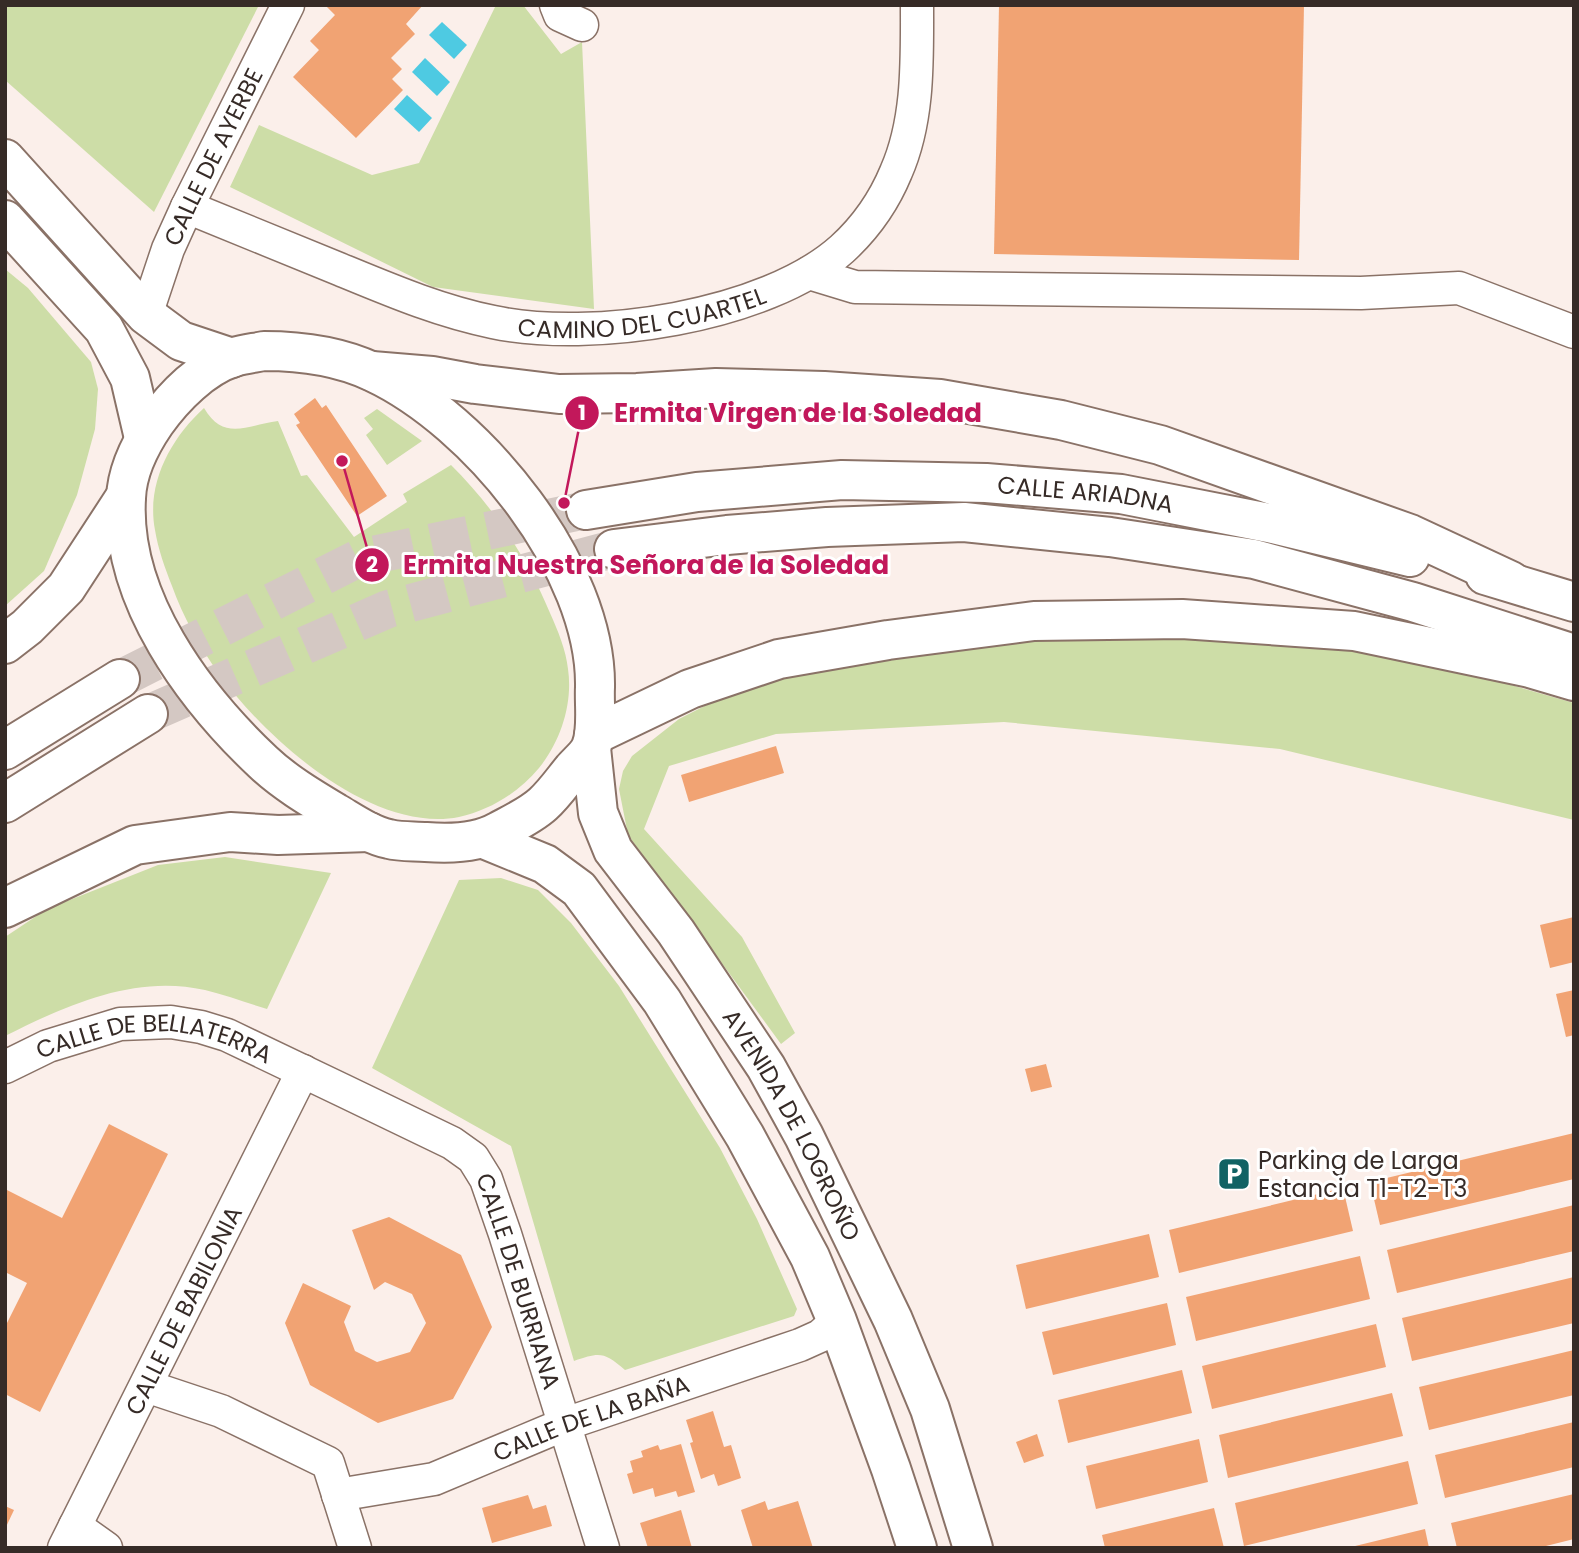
<svg xmlns="http://www.w3.org/2000/svg" width="1579" height="1553" font-family="Poppins,sans-serif">
	<style>
		.green { fill: #cddda7 }
		.water { fill: #4ecae2 }
		.building { fill: #f1a373 }
		.lines { fill: none; stroke-linecap: round; stroke-linejoin: round }
		.highway-tunnel { stroke: #d4c8c3; stroke-width: 38; stroke-dasharray: 38 19; stroke-linecap: butt }
		.minor-casing { stroke: #8a7267; stroke-width: 35 }
		.major-casing { stroke: #8a7267; stroke-width: 42 }
		.highway-casing { stroke: #8a7267; stroke-width: 42 }
		.minor { stroke: #fff; stroke-width: 32 }
		.major { stroke: #fff; stroke-width: 38 }
		.highway { stroke: #fff; stroke-width: 38 }
		.labels { text-anchor: middle; dominant-baseline: central; stroke-width: 6; stroke-linejoin: round; paint-order: stroke }
		.street-label { font-size: 24px; fill: #362b27; stroke: #fff }
		.poi-label { font-size: 24px; fill: #362b27; stroke: #fff; text-anchor: start }
		.leader { fill: none; stroke: #c2185b; stroke-width: 2.5 }
		.callout-dot { fill: #c2185b; stroke: #fff; stroke-width: 2.5 }
		.mark-label { font-size: 21px; text-anchor: middle; font-weight: bold; fill: #fff }
		.callout-label { font-size: 26px; text-anchor: middle; font-weight: bold; fill: #c2185b; stroke: #fff; stroke-width: 6; stroke-linejoin: round; paint-order: stroke }
	</style>
	<rect width="100%" height="100%" fill="#fbefea"/>
	<g class="green">
		<path d="M5,5H259L154,212L5,80Z"/>
		<path d="M496,5H523L561,54L582,42L594,309L433,287L230,187L259,125L372,175L419,163Z"/>
		<path d="M5,269L28,288L91,362L98,389L95,429L77,495L44,571L5,606Z"/>
		<path d="M204,408C224,442 247,425 278,421L301,476L307,475L354,537L407,502L403,494L451,465C494,508 527,557 550,613C558,631 566,650 568,669C573,703 561,741 539,768C519,792 491,810 459,817C372,834 266,739 219,674C200,647 183,617 172,586C165,568 158,549 155,530C146,483 171,438 204,408Z"/>
		<path d="M377,409L422,441L387,465L366,435L373,429L364,418Z"/>
		<path d="M1035,637L1314,641L1441,665L1574,703V820L1280,749L1004,722L776,734L669,766L644,829L742,937L795,1033L781,1044L628,835L619,789L623,771L632,756L679,719L740,688L877,655Z"/>
		<path d="M225,857L331,873L267,1009C247,1003 226,995 205,990C135,974 67,1005 5,1036V937L47,909L158,865Z"/>
		<path d="M501,878L538,890L571,923L619,986L720,1148L757,1219L797,1309L794,1316L625,1370C604,1352 600,1352 574,1361L511,1146L372,1068L459,880Z"/>
	</g>
	<g class="water">
		<path d="M442,22L467,45L454,59L429,35Z"/>
		<path d="M425,58L450,82L437,96L412,72Z"/>
		<path d="M407,95L432,118L419,132L394,109Z"/>
	</g>
	<g class="building">
		<path d="M325,5H423L406,24L415,34L391,58L402,69L392,79L403,90L356,138L293,77L319,50L310,41L335,15Z"/>
		<path d="M999,5H1304L1299,260L994,254Z"/>
		<path d="M315,398L322,408L326,405L387,496L357,516L296,425L300,423L294,414Z"/>
		<path d="M776,746L784,773L689,802L681,775Z"/>
		<path d="M1574,917V962L1550,968L1540,925Z"/>
		<path d="M1574,990V1035L1566,1037L1556,994Z"/>
		<path d="M1046,1064L1052,1087L1031,1092L1025,1069Z"/>
		<path d="M109,1124L168,1154L40,1412L5,1394V1327L27,1283L5,1272V1189L62,1218Z"/>
		<path d="M1574,1133V1179L1380,1225L1370,1182Z"/>
		<path d="M1343,1188L1353,1231L1179,1273L1169,1230Z"/>
		<path d="M1574,1205V1251L1397,1293L1387,1250Z"/>
		<path d="M389,1217L461,1255L492,1327L453,1399L378,1423L310,1385L285,1323L303,1283L351,1306L344,1322L355,1351L377,1362L410,1352L426,1323L412,1294L385,1282L374,1290L352,1230Z"/>
		<path d="M1149,1234L1159,1277L1026,1309L1016,1265Z"/>
		<path d="M1360,1256L1370,1299L1196,1341L1186,1297Z"/>
		<path d="M1574,1277V1323L1412,1361L1402,1318Z"/>
		<path d="M1167,1303L1176,1345L1053,1375L1042,1332Z"/>
		<path d="M1376,1324L1386,1367L1212,1409L1202,1366Z"/>
		<path d="M1574,1350V1395L1429,1430L1419,1387Z"/>
		<path d="M1182,1370L1192,1413L1068,1443L1058,1400Z"/>
		<path d="M1392,1393L1403,1436L1228,1478L1219,1435Z"/>
		<path d="M713,1411L724,1447L731,1445L741,1478L718,1486L714,1474L701,1479L690,1443L693,1442L686,1420Z"/>
		<path d="M1574,1422V1467L1445,1498L1435,1455Z"/>
		<path d="M1037,1434L1044,1456L1024,1463L1016,1442Z"/>
		<path d="M1199,1439L1208,1482L1096,1509L1086,1466Z"/>
		<path d="M681,1444L695,1492L678,1497L676,1491L655,1497L653,1488L633,1494L627,1474L633,1472L630,1461L643,1457L641,1451L658,1445L660,1450Z"/>
		<path d="M1408,1461L1418,1504L1244,1546L1235,1503Z"/>
		<path d="M1574,1494V1539L1538,1548H1457L1451,1523Z"/>
		<path d="M528,1495L533,1509L546,1505L552,1526L492,1543L482,1508Z"/>
		<path d="M765,1501L768,1510L798,1501L813,1548H753L741,1510Z"/>
		<path d="M5,1506L14,1510L5,1529Z"/>
		<path d="M1214,1508L1224,1548H1105L1102,1535Z"/>
		<path d="M681,1510L692,1548H648L640,1523Z"/>
		<path d="M1425,1529L1429,1548H1351V1547Z"/>
	</g>
	<g class="lines">
		<g class="highway-tunnel">
			<path d="M120,679L359,558L586,510"/>
			<path d="M148,714L388,609L614,549"/>
		</g>
		<defs>
			<g id="minor">
				<path d="M556,5L560,15L582,25"/>
				<path id="s1" d="M187,207C237,227 288,248 339,269C390,290 439,311 493,322C591,343 766,317 842,249C865,228 884,201 896,172C919,120 917,60 917,5"/>
				<path d="M809,273L855,287L1361,293L1459,288L1574,332"/>
				<path id="s2" d="M146,315L168,249L187,207L288,5"/>
				<path id="s3" d="M5,1067L48,1046L120,1024L171,1022L201,1027L227,1035L342,1090L452,1143L473,1158L486,1179L505,1234L603,1548"/>
				<path d="M146,1386L221,1411L328,1463L355,1548"/>
				<path id="s4" d="M338,1495L434,1479L565,1424L800,1345L820,1336L837,1321"/>
				<path d="M75,1526L106,1548"/>
				<path id="s5" d="M64,1548L303,1071"/>
			</g>
			<g id="major">
				<path d="M5,159L146,315L181,341L232,358"/>
				<path d="M5,220L104,329L130,378L144,438"/>
				<path d="M264,351C301,351 339,356 373,372C478,421 597,568 595,687C594,705 598,730 591,747C588,755 578,763 572,770C563,781 554,794 543,804C531,815 514,823 499,831C478,843 451,844 426,842C414,841 401,842 389,839C370,835 353,823 336,813C311,798 284,782 263,762C194,697 120,598 126,498C127,471 140,445 155,423C174,396 203,367 234,357C244,354 254,353 264,351Z"/>
				<path id="s6" d="M591,748L598,813L613,850L676,932L766,1067L804,1136L893,1320L930,1409L973,1548"/>
				<path d="M484,839L545,864L579,889L662,1001L745,1136L810,1257L837,1321L891,1469L917,1548"/>
			</g>
			<g id="highway">
				<path d="M372,371L432,376L475,384L559,394L637,393L716,388L824,391L940,399L1061,420L1160,445L1410,534L1511,581"/>
				<path id="s7" d="M586,510L697,492L842,480L986,483L1121,494L1269,523L1410,557"/>
				<path d="M614,549L727,535L827,527L964,522L1110,537L1254,559L1413,602L1574,654"/>
				<path d="M1485,575L1574,602"/>
				<path d="M5,644L27,627L66,588L126,496"/>
				<path d="M594,735L690,689L779,659L888,640L1034,621L1182,619L1354,631L1530,668L1574,681"/>
				<path d="M5,750L120,679"/>
				<path d="M5,803L148,714"/>
				<path d="M5,908L135,845L230,832L278,835L369,832"/>
			</g>
		</defs>
		<use href="#minor" class="minor-casing"/>
		<use href="#major" class="major-casing"/>
		<use href="#highway" class="highway-casing"/>
		<use href="#minor" class="minor"/>
		<use href="#major" class="major"/>
		<use href="#highway" class="highway"/>
	</g>
	<defs>
		<symbol id="parking-square" viewBox="-11 -11 22 22"><rect x="-9" y="-9" width="18" height="18" rx="4" fill="#116264" stroke="#fff"/><path d="M-3.5-5.5H1a3.5 3.5 0 0 1 0 7H-1V5.5H-3.5ZM-1-3.4V-.6H.8a1.4 1.4 0 0 0 0-2.8Z" fill="#fff"/></symbol>
	</defs>
	<g fill-rule="evenodd">
		<use href="#parking-square" x="1215" y="1155" width="38" height="38"/>
	</g>
	<g class="labels">
		<g class="street-label">
			<text stroke="none"><textPath href="#s2" startOffset="172">CALLE DE AYERBE</textPath></text>
			<text stroke="none"><textPath href="#s1" startOffset="478">CAMINO DEL CUARTEL</textPath></text>
			<text stroke="none"><textPath href="#s7" startOffset="502">CALLE ARIADNA</textPath></text>
			<text stroke="none"><textPath href="#s3" startOffset="158">CALLE DE BELLATERRA</textPath></text>
			<text stroke="none"><textPath href="#s6" startOffset="434">AVENIDA DE LOGROÑO</textPath></text>
			<text stroke="none"><textPath href="#s3" startOffset="639">CALLE DE BURRIANA</textPath></text>
			<text stroke="none"><textPath href="#s5" startOffset="266">CALLE DE BABILONIA</textPath></text>
			<text stroke="none"><textPath href="#s4" startOffset="266">CALLE DE LA BAÑA</textPath></text>
		</g>
		<g class="poi-label">
			<text x="1258" y="1160">Parking de Larga<tspan x="1258" dy="28">Estancia T1-T2-T3</tspan></text>
		</g>
	</g>
	<path class="leader" d="M564 503L582 413M342 461L372 565"/>
	<g class="callout-dot">
		<circle cx="564" cy="503" r="7"/>
		<circle cx="342" cy="461" r="7"/>
		<circle cx="582" cy="413" r="18"/>
		<circle cx="372" cy="565" r="18"/>
	</g>
	<g class="mark-label">
		<text x="582" y="420">1</text>
		<text x="372" y="572">2</text>
	</g>
	<g class="callout-label">
		<text x="798" y="422">Ermita Virgen de la Soledad</text>
		<text x="646" y="574">Ermita Nuestra Señora de la Soledad</text>
	</g>
	<rect width="1579" height="1553" fill="none" stroke="#362b27" stroke-width="14"/>
</svg>
